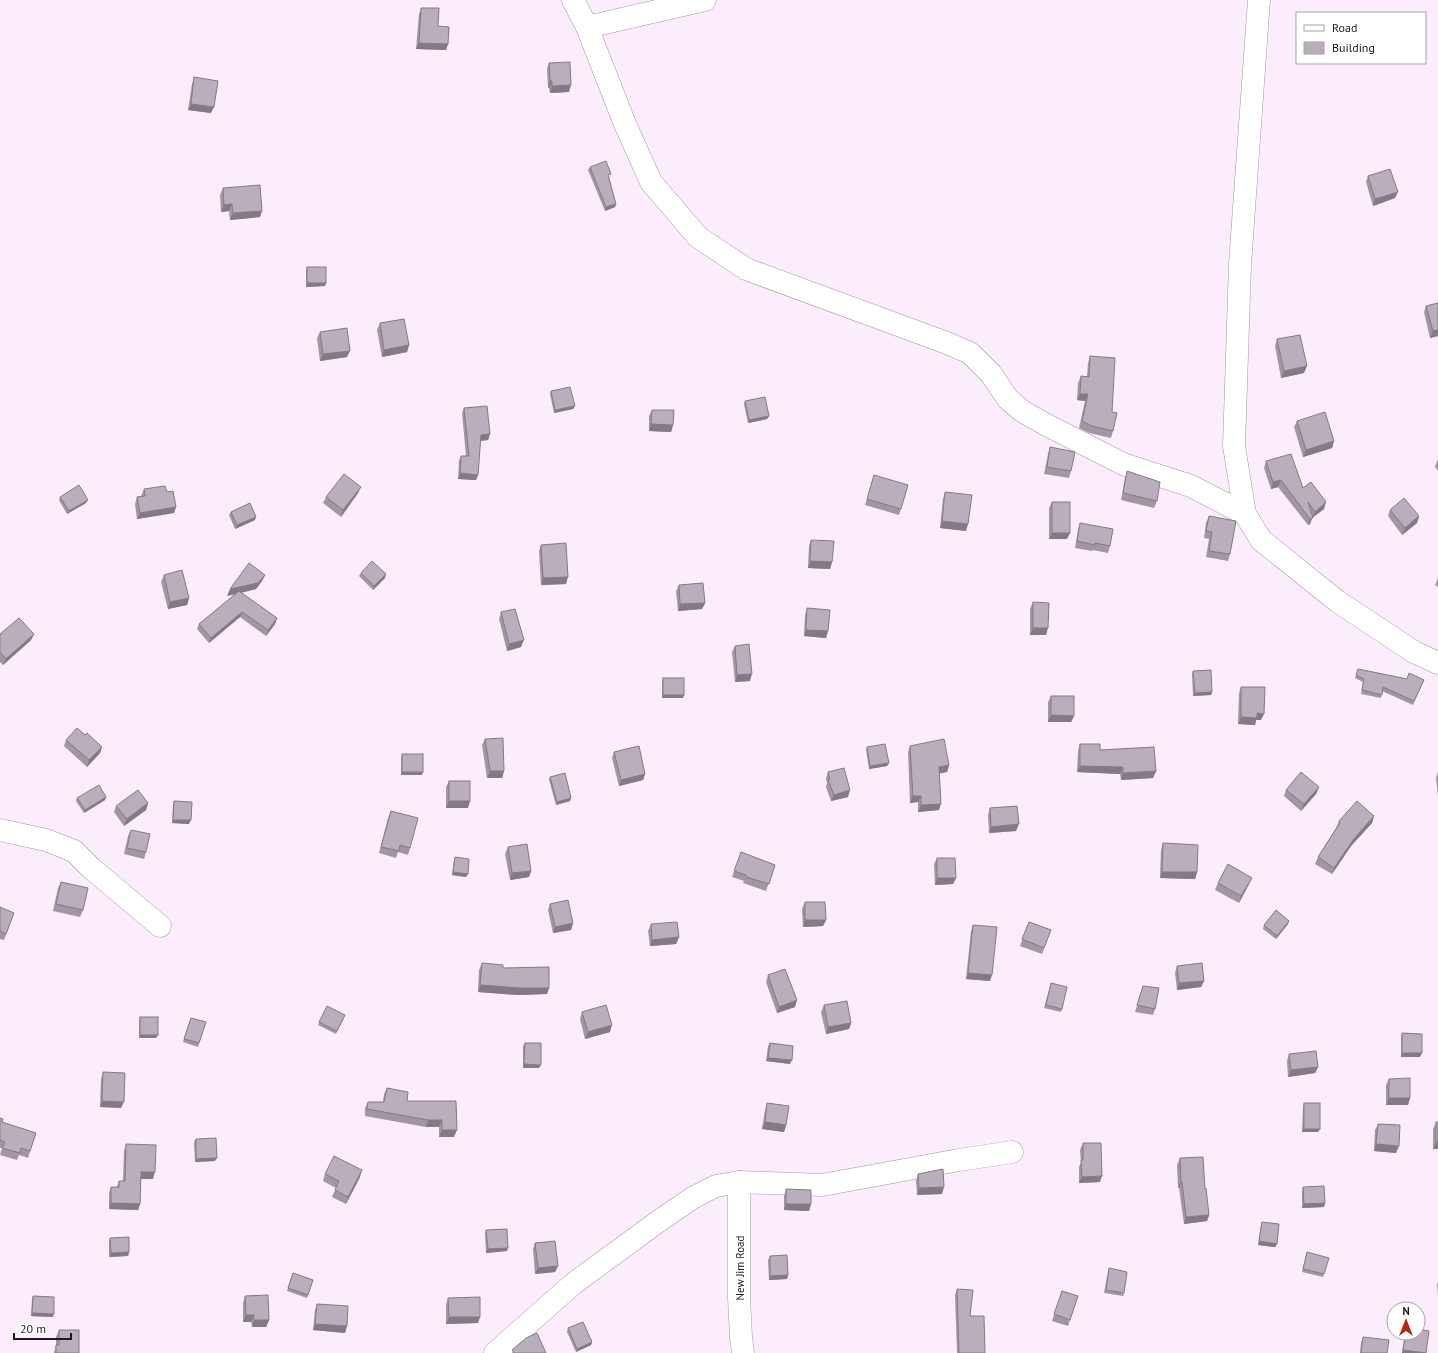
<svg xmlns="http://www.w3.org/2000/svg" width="1438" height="1353" font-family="'PT Sans',sans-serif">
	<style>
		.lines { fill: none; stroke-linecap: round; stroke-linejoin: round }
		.minor-casing { stroke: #a598a5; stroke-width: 23 }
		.minor { stroke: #fff; stroke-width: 22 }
		.wall { fill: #a196a2 }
		.shaded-wall { fill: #837a84 }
		.building { fill: #bbaebc; stroke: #837a84 }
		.labels { text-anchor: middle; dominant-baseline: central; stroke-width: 3.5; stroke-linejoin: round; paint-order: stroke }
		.street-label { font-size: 11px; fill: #1d181d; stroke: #fff }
	</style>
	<rect width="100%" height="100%" fill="#fbedfb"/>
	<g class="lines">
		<defs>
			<g id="minor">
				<path d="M573,0L587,27L625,124L651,182L698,237L746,269L947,343L970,353L991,374L1008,399L1022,411L1043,423L1123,464L1191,486L1245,514"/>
				<path d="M1259,0L1240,264L1234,446L1245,514L1261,540L1337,601L1414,652L1438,663"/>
				<path d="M587,27L705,0"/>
				<path d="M0,830L46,840L74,851L91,868L160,926"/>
				<path d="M739,1182V1298L741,1337L743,1353"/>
				<path d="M495,1353L573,1284L656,1223L694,1197L716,1186L739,1182L822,1185L959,1160L1012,1152"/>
			</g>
		</defs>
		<use href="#minor" class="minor-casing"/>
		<use href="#minor" class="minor"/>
	</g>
	<g class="wall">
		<path d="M421,8L448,44L446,50L416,49L419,14Z"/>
		<path d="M549,63L569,92L550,93L549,88H548L547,69Z"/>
		<path d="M194,77L211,113L188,110L192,84Z"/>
		<path d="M590,167L610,177L609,178L616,204L615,207L605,211L588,170Z"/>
		<path d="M1368,176L1395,198L1373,206L1366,182Z"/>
		<path d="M223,188L260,217L230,220L229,211L221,212L220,195Z"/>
		<path d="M307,267L326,283L325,286L306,287V270Z"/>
		<path d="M1426,306L1438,336L1430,338L1424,312Z"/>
		<path d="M380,323L409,345L407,352L382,357L377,330Z"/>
		<path d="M320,332L347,357L320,361L317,338Z"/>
		<path d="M1277,339L1304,373L1281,378L1275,346Z"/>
		<path d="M1090,356L1112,412L1113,431L1111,438L1089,433L1079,428L1085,401L1077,400L1078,383L1081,376H1087L1088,363Z"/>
		<path d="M551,391L575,406L573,409L554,413L550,394Z"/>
		<path d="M745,401L769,416L767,419L748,423L744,404Z"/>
		<path d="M464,408L490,434L488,440L480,441L478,475L476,480L458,479L459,461L461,456H466L462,413Z"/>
		<path d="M652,410L673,425L671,432L649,431V416Z"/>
		<path d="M1297,421L1334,441L1332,448L1303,457L1294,427Z"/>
		<path d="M1050,447L1071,471L1069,478L1044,474L1048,454Z"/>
		<path d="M1438,460V471L1435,467L1437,461Z"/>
		<path d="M1266,461L1303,488L1324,509L1312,518L1310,524L1308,525L1278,487L1271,489L1264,468Z"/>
		<path d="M1127,471L1157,501L1154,508L1121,500L1125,478Z"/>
		<path d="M874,475L901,509L899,515L865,505Z"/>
		<path d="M144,489L167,492L176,507L174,513L137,519L135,504L137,497L141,496Z"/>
		<path d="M945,492L966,531L940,528L943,499Z"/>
		<path d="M358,493L341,517L323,503L326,497Z"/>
		<path d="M60,497L86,503L67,514L59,500Z"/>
		<path d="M1052,502L1067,539H1049V508Z"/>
		<path d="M1390,510L1419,516L1417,523L1402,535L1388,516Z"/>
		<path d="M231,512L255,520L235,529L229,515Z"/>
		<path d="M1209,516L1230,554L1228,561L1206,557L1209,539L1204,538L1206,523Z"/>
		<path d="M1080,523L1110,546L1108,553L1093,550L1092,551L1075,548L1078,530Z"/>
		<path d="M811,540L832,562L830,569L808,568L809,546Z"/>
		<path d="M541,545L566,584L541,585L539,551Z"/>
		<path d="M361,573L385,578L373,590L359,576Z"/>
		<path d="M164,575L189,598L187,605L168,609L161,582Z"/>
		<path d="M265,575L262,581L256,589L241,593L277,618L275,624L266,636L240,617L209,643L197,629L199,624L236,594L227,596Z"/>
		<path d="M1438,578V587L1435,585Z"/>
		<path d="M679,585L705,603L702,609L678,611L676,591Z"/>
		<path d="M1033,602L1046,635H1030V609Z"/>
		<path d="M807,608L828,631L826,638L804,636L805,615Z"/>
		<path d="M501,612L521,647L507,651L499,619Z"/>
		<path d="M0,634H34L31,640L3,665L0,662Z"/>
		<path d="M735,646L750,681L735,682L732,652Z"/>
		<path d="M1358,669L1407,679L1424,680L1413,705L1382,691L1381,698L1361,694L1363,682L1355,678Z"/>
		<path d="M1193,671L1212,692L1211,695L1193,696L1192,674Z"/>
		<path d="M663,678L684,695L683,698H662V681Z"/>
		<path d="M1241,687L1261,720H1256L1255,725L1238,724L1239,693Z"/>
		<path d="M1051,696L1074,716L1071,722H1048V702Z"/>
		<path d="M485,739L504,771L502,778H487L482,745Z"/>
		<path d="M66,740L102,747L100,753L87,767L64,746Z"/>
		<path d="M1080,744L1100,750L1156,771L1153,778L1121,780L1120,774L1077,772L1078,751Z"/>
		<path d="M910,746L949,765L947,772L940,773L939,810L918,812V802L910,803L908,752Z"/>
		<path d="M867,747L889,763L887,766L869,769L866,750Z"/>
		<path d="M614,752L645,774L643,780L619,786L612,758Z"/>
		<path d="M402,754L422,775H401V758Z"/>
		<path d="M828,772L848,797L831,801L826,787L827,783L826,778Z"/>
		<path d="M1438,772V796L1436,778Z"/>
		<path d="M550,777L571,798L570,801L556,805L549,780Z"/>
		<path d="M449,781L468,808H446V787Z"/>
		<path d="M1319,787L1316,794L1301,811L1284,796L1286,790Z"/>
		<path d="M106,797L105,800L84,813L76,801L77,798Z"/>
		<path d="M174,801L189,824L172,823L173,805Z"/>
		<path d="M148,803L146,810L124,826L114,812L116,806Z"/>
		<path d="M990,808L1016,831L989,833L988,815Z"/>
		<path d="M391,811L410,848L408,855L398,852L396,858L379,853L388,818Z"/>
		<path d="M1374,816L1372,823L1351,846L1332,874L1315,864L1318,857L1336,828L1339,821Z"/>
		<path d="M131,830L146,852L144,859L124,854L128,836Z"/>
		<path d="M1163,843L1197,872L1195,879L1160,878L1161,850Z"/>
		<path d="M508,847L531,871L529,877L510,880L505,854Z"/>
		<path d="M741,852L775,865L766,891L743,883L744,881L732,877Z"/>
		<path d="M455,857L468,874L466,877L452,875L454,860Z"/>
		<path d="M937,858L956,878L953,884L935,885L934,864Z"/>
		<path d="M61,882L83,910L80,917L53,911L58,888Z"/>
		<path d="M1218,883L1249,884L1239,903L1215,890Z"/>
		<path d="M805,902L826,920L823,926L803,927L802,909Z"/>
		<path d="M550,904L573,923L571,930L553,933L548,910Z"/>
		<path d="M0,907L14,913L4,940L0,939Z"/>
		<path d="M1029,922L1051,930L1042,954L1020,946Z"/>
		<path d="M651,924L679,937L676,944L650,946L648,931Z"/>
		<path d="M1288,924L1276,939L1263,929L1264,925Z"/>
		<path d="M973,925L990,981L966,979L971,931Z"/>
		<path d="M482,963L503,968L549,988L547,994L518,995L478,992L479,970Z"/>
		<path d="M1177,966L1204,981L1201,987L1177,990L1175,973Z"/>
		<path d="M768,975L795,1007L777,1013L766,982Z"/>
		<path d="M1051,983L1062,1009L1061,1012L1044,1008Z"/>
		<path d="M1143,986L1155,1009L1153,1015L1135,1012Z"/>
		<path d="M824,1005L851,1023L849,1029L826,1034L821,1012Z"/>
		<path d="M582,1012L610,1032L585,1039L580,1019Z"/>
		<path d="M345,1015L336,1034L318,1025L319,1022Z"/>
		<path d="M140,1017L156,1038H139V1020Z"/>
		<path d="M191,1018L206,1022L198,1047L183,1042Z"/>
		<path d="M1402,1033L1420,1057H1401V1037Z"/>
		<path d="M525,1043L539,1068H523V1046Z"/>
		<path d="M770,1043L790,1064L766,1061L768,1046Z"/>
		<path d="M1289,1054L1318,1067L1315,1073L1288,1077L1287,1061Z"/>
		<path d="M103,1072L121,1108L100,1107L101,1079Z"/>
		<path d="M1389,1079L1410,1098L1408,1105H1386V1085Z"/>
		<path d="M387,1088L407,1101H456L454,1137H439V1127H426L365,1116V1108L368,1102H383L384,1094Z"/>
		<path d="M767,1103L786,1125L784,1132L762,1129L765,1110Z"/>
		<path d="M1304,1103L1320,1129L1318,1132H1302L1303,1106Z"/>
		<path d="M0,1118L2,1122L36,1133L28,1158L19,1155L17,1160L0,1155L2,1148H0Z"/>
		<path d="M1436,1122H1438V1149H1433V1129Z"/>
		<path d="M1378,1124L1396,1153L1374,1151L1375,1130Z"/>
		<path d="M196,1139L215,1161L195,1162L194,1142Z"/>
		<path d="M1083,1143L1100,1182L1079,1183V1167L1081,1162L1080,1150Z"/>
		<path d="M126,1144L153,1179H141L140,1204L138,1210L109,1209V1193L111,1187H117L119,1181H123L124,1151Z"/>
		<path d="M1180,1158L1205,1189L1209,1215L1207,1221L1184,1224L1179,1188H1178L1177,1165Z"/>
		<path d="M325,1174L360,1177L346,1204L332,1197L336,1188L323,1181Z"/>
		<path d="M918,1174L942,1194L917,1195L916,1181Z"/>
		<path d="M1303,1187L1325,1203L1324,1207L1302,1208V1191Z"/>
		<path d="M786,1189L811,1204L809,1211L784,1210V1196Z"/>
		<path d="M1262,1222L1277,1244L1275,1247L1258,1245L1261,1225Z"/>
		<path d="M486,1230L507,1251L486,1253L485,1234Z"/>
		<path d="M110,1238L129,1252L128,1256L109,1257V1241Z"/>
		<path d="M535,1243L558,1266L555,1272L535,1274L533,1249Z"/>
		<path d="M1307,1252L1324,1274L1323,1277L1302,1272Z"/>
		<path d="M770,1256L788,1275L787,1279L769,1280L768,1260Z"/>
		<path d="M1109,1268L1124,1293L1123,1296L1104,1293L1108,1272Z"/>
		<path d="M293,1273L313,1280L307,1298L287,1291Z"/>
		<path d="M1438,1282V1294L1437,1284Z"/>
		<path d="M957,1289L970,1316L985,1353H957L955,1295Z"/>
		<path d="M1062,1291L1078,1296L1068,1326L1052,1321Z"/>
		<path d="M33,1296L53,1317L31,1316L32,1299Z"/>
		<path d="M245,1296L269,1320L266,1327H252L251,1322H243V1303Z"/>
		<path d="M448,1298L478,1323L446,1324V1305Z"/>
		<path d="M317,1304L347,1326L345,1333L313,1330L315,1310Z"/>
		<path d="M568,1328L592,1342L591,1345L576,1352L567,1332Z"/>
		<path d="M59,1330L79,1353H54L56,1345V1337Z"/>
		<path d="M1405,1333H1418L1426,1353H1402Z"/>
		<path d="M1363,1337L1387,1353H1360L1361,1343Z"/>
	</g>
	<g class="shaded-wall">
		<path d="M419,43L448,44L446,50L416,49Z"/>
		<path d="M550,81H552L549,88H548Z"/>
		<path d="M571,85L569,92L550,93L552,86Z"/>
		<path d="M191,104L214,107L211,113L188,110Z"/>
		<path d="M1398,192L1395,198L1373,206L1375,199Z"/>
		<path d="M232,204L229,211L221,212L224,205Z"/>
		<path d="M616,204L615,207L605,211L606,207Z"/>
		<path d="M262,211L260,217L230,220L233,213Z"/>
		<path d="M307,283H326L325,286L306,287Z"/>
		<path d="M1438,330V336L1430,338L1433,331Z"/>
		<path d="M409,345L407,352L382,357L384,350Z"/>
		<path d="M350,351L347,357L320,361L323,354Z"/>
		<path d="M1307,366L1304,373L1281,378L1284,371Z"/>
		<path d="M1080,394H1088L1085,401L1077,400Z"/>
		<path d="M575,406L573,409L554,413L555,410Z"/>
		<path d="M769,416L767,419L748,423L749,420Z"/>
		<path d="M651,424L673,425L671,432L649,431Z"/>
		<path d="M490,434L488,440L479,441L481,435Z"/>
		<path d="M1334,441L1332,448L1303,457L1306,450Z"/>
		<path d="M460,473L478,475L476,480L458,479Z"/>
		<path d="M1281,480L1278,487L1271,489L1273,482Z"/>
		<path d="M361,487L358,493L341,517L343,510Z"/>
		<path d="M88,500L86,503L67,514L69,511Z"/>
		<path d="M1326,502L1324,509L1312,518L1310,524L1308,525L1310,519L1312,518L1315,512Z"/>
		<path d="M176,507L174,513L137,519L140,513Z"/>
		<path d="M1419,516L1417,523L1402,535L1405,528Z"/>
		<path d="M256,517L255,520L235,529L237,525Z"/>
		<path d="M942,521L968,524L966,531L940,528Z"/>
		<path d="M1052,533H1070L1067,539H1049Z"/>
		<path d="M810,561L832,562L830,569L808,568Z"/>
		<path d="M386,574L385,578L373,590L374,586Z"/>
		<path d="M265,575L262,581L256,589L227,596L230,589Z"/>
		<path d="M568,577L566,584L541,585L543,578Z"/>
		<path d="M189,598L187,605L168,609L170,602Z"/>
		<path d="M705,603L702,609L678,611L680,604Z"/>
		<path d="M242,612L240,617L209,643L211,638Z"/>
		<path d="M277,618L275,624L266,636L268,630Z"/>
		<path d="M1033,628H1048L1046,635H1030Z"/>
		<path d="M806,630L828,631L826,638L804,636Z"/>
		<path d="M34,634L31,640L3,665L6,659Z"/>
		<path d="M524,640L521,647L507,651L509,644Z"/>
		<path d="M752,674L750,681L735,682L737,675Z"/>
		<path d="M1212,692L1211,695L1193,696L1195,693Z"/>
		<path d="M663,695H684L683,698H662Z"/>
		<path d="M1257,713L1264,714L1261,720H1256L1255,725L1238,724L1241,717Z"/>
		<path d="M1051,715L1074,716L1071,722H1048Z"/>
		<path d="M102,747L100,753L87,767L89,760Z"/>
		<path d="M889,763L887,766L869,769L870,766Z"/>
		<path d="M949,765L947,772L937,774L939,767Z"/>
		<path d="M1080,766L1123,767L1120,774L1077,772Z"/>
		<path d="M490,771H504L502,778H487Z"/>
		<path d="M1156,771L1153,778L1121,780L1123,773Z"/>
		<path d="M402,772H423L422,775H401Z"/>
		<path d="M645,774L643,780L619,786L621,780Z"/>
		<path d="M1319,787L1316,794L1301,811L1304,804Z"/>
		<path d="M850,790L848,797L831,801L834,795Z"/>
		<path d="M913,796H921L918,802L910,803Z"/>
		<path d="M106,797L105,800L84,813L85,810Z"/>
		<path d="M571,798L570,801L556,805L557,802Z"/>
		<path d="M449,801H470L468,808H446Z"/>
		<path d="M148,803L146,810L124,826L127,819Z"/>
		<path d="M941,804L939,810L918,812L921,805Z"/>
		<path d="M1374,816L1372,823L1351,846L1332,874L1334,868L1353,840Z"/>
		<path d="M173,820H191L189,824L172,823Z"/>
		<path d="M1019,824L1016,831L989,833L991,827Z"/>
		<path d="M531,871L529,877L510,880L512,873Z"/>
		<path d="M453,872L468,874L466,877L452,875Z"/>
		<path d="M1162,872H1197L1195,879L1160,878Z"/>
		<path d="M937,878H956L953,884L935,885Z"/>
		<path d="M1252,878L1249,884L1239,903L1241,896Z"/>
		<path d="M805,920H826L823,926L803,927Z"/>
		<path d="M1289,921L1288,924L1276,939L1277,936Z"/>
		<path d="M573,923L571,930L553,933L555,927Z"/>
		<path d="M679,937L676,944L650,946L652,940Z"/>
		<path d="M968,973L992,975L990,981L966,979Z"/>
		<path d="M1204,981L1201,987L1177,990L1179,983Z"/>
		<path d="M480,985L549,988L547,994L518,995L478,992Z"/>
		<path d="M797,1000L795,1007L777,1013L779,1007Z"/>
		<path d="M851,1023L849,1029L826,1034L828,1027Z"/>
		<path d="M612,1025L610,1032L585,1039L588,1032Z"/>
		<path d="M140,1035H158L156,1038H139Z"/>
		<path d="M1402,1053H1422L1420,1057H1401Z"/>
		<path d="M768,1058L792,1060L790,1064L766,1061Z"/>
		<path d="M524,1064L541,1065L539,1068H523Z"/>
		<path d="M1318,1067L1315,1073L1288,1077L1291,1070Z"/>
		<path d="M1389,1098H1410L1408,1105H1386Z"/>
		<path d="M102,1101L124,1102L121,1108L100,1107Z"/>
		<path d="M428,1120H442L439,1127H426Z"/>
		<path d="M765,1122L786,1125L784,1132L762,1129Z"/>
		<path d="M1304,1129H1320L1318,1132H1302Z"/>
		<path d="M442,1130H457L454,1137H439Z"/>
		<path d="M1436,1142H1438V1149H1433Z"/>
		<path d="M1376,1144L1399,1146L1396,1153L1374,1151Z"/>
		<path d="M217,1158L215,1161L195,1162L196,1159Z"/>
		<path d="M362,1170L360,1177L346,1204L348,1197Z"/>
		<path d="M141,1172H155L153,1179H139Z"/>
		<path d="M1102,1176L1100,1182L1079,1183L1082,1177Z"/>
		<path d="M1181,1182H1182L1179,1188H1178Z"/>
		<path d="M944,1187L942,1194L917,1195L919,1188Z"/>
		<path d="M111,1203L140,1204L138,1210L109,1209Z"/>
		<path d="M1325,1203L1324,1207L1302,1208L1304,1204Z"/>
		<path d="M786,1204H811L809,1211L784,1210Z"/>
		<path d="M1209,1215L1207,1221L1184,1224L1186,1217Z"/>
		<path d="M1259,1241L1277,1244L1275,1247L1258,1245Z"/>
		<path d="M508,1248L507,1251L486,1253L488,1249Z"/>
		<path d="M129,1252L128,1256L109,1257L111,1253Z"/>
		<path d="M558,1266L555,1272L535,1274L538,1268Z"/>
		<path d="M788,1275L787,1279L769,1280L770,1276Z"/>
		<path d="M32,1313L54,1314L53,1317L31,1316Z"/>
		<path d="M246,1315H254L251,1322H243Z"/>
		<path d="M449,1317H480L478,1323L446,1324Z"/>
		<path d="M254,1320H269L266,1327H252Z"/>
		<path d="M315,1324L347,1326L345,1333L313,1330Z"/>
		<path d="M592,1342L591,1345L576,1352L577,1349Z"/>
		<path d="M1403,1350L1425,1353H1402Z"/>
	</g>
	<g class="building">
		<path d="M421,8H439L438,26L449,27L448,44L419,43Z"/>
		<path d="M570,62L571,85L552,86V81H550L549,63Z"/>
		<path d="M194,77L218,81L214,107L191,104Z"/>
		<path d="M606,161L611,174L608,175L616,204L606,207L590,167Z"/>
		<path d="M1390,169L1398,192L1375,199L1368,176Z"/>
		<path d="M260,185L262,211L233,213L232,204L224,205L223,188Z"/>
		<rect x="307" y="267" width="19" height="16"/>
		<path d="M1438,303V330L1433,331L1426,306Z"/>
		<path d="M404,319L409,345L384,350L380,323Z"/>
		<path d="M347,328L350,351L323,354L320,332Z"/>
		<path d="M1300,335L1307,366L1284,371L1277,339Z"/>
		<path d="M1090,356L1115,358L1112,412L1117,413L1113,431L1092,426L1082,421L1088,394H1080L1081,376L1089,377Z"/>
		<path d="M570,387L575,406L555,410L551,391Z"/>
		<path d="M765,397L769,416L749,420L745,401Z"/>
		<path d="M487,406L490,434L481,435L478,475L460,473L461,456H469L464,408Z"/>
		<path d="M652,410H674L673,425L651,424Z"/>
		<path d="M1325,412L1334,441L1306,450L1297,421Z"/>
		<path d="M1050,447L1075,452L1071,471L1047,467Z"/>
		<path d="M1291,454L1303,488L1311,482L1326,502L1315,512L1308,502L1313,518L1310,519L1281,480L1273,482L1266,461Z"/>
		<path d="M1127,471L1160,482L1157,501L1123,493Z"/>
		<path d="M344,474L361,487L343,510L326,497Z"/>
		<path d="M874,475L908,485L901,509L867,499Z"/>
		<path d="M79,485L88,500L69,511L60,497Z"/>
		<path d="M165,486L167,492L173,491L176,507L140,513L137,497L145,496L144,489Z"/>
		<path d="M945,492L972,495L968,524L942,521Z"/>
		<path d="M1404,498L1419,516L1405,528L1390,510Z"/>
		<rect x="1052" y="502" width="18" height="31"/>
		<path d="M250,503L256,517L237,525L231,512Z"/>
		<path d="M1209,516L1236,521L1230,554L1209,551L1212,532L1206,531Z"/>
		<path d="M1080,523L1113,529L1110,546L1095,543V545L1077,541Z"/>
		<path d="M811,540L834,541L832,562L810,561Z"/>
		<path d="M566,543L568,577L543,578L541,545Z"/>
		<path d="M372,561L386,574L374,586L361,573Z"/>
		<path d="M249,563L265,575L258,583L230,589Z"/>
		<path d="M182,570L189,598L170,602L164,575Z"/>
		<path d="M703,583L705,603L680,604L679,585Z"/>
		<path d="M239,591L277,618L268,630L242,612L211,638L199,624Z"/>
		<path d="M1033,602L1049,603L1048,628H1033Z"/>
		<path d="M807,608L830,610L828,631L806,630Z"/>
		<path d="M515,609L524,640L509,644L501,612Z"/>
		<path d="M19,618L34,634L6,659L0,652V634Z"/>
		<path d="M749,644L752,674L737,675L735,646Z"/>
		<path d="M1358,669L1407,679L1409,673L1424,680L1414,701L1383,687L1382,695L1362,690L1364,679L1356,675Z"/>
		<path d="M1211,670L1212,692L1195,693L1193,671Z"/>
		<rect x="663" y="678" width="21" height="17"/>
		<path d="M1241,687H1265L1264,714L1257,713V718L1241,717Z"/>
		<path d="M1051,696H1074V716L1051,715Z"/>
		<path d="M77,728L85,735L87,733L102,747L89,760L66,740Z"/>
		<path d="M503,738L504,771H490L485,739Z"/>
		<path d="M944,739L949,765L939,767L941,804L921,805V796H913L910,746Z"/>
		<path d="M885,744L889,763L870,766L867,747Z"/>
		<path d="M1080,744H1100V750L1154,747L1156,771L1123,773V767L1080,766Z"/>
		<path d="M639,746L645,774L621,780L614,752Z"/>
		<rect x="402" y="754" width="21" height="18"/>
		<path d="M844,768L850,790L834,795L828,780L830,779L828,772Z"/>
		<path d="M1301,772L1319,787L1304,804L1286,790Z"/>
		<path d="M565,773L571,798L557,802L550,777Z"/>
		<rect x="449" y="781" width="21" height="20"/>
		<path d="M99,785L106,797L85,810L77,798Z"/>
		<path d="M138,790L148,803L127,819L116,806Z"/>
		<path d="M174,801L192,802L191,820H173Z"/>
		<path d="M1357,801L1374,816L1353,840L1334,868L1318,857L1340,823L1339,821Z"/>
		<path d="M1017,806L1019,824L991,827L990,808Z"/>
		<path d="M391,811L418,818L410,848L400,845L399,851L381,847Z"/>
		<path d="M131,830L150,834L146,852L127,848Z"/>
		<path d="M1163,843L1198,845L1197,872H1162Z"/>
		<path d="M527,844L531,871L512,873L508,847Z"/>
		<path d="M741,852L775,865L769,884L746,877V875L734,871Z"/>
		<path d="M455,857L469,859L468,874L453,872Z"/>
		<path d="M937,858H955L956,878H937Z"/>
		<path d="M1228,864L1252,878L1241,896L1218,883Z"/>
		<path d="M61,882L88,888L83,910L56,904Z"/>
		<path d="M568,900L573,923L555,927L550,904Z"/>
		<path d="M805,902H825L826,920H805Z"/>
		<path d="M0,907L14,913L6,934L0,931Z"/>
		<path d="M1276,910L1289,921L1277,936L1264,925Z"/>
		<path d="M677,922L679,937L652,940L651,924Z"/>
		<path d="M1029,922L1051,930L1044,948L1022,939Z"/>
		<path d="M973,925L997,927L992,975L968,973Z"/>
		<path d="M482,963L503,965V968L549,967V988H520L480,985Z"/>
		<path d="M1202,963L1204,981L1179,983L1177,966Z"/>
		<path d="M785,969L797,1000L779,1007L768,975Z"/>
		<path d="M1051,983L1067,987L1062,1009L1046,1005Z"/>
		<path d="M1143,986L1159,988L1155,1009L1137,1005Z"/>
		<path d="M847,1001L851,1023L828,1027L824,1005Z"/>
		<path d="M606,1005L612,1025L588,1032L582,1012Z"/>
		<path d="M327,1006L345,1015L337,1031L319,1022Z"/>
		<rect x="140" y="1017" width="18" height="18"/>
		<path d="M191,1018L206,1022L199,1043L184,1039Z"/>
		<path d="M1402,1033L1422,1034V1053H1402Z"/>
		<path d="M525,1043H541V1065L524,1064Z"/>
		<path d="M770,1043L793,1046L792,1060L768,1058Z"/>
		<path d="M1316,1051L1318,1067L1291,1070L1289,1054Z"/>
		<path d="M103,1072L125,1073L124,1102L102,1101Z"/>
		<path d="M1410,1078V1098H1389V1079Z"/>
		<path d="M387,1088L408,1092L407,1101H456L457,1130H442V1120H428L367,1109L368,1102H384Z"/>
		<path d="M767,1103L789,1106L786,1125L765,1122Z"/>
		<rect x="1304" y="1103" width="16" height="26"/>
		<path d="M0,1118L3,1119L2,1122L36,1133L30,1151L21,1148L20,1153L2,1148L5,1142L0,1140Z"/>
		<rect x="1436" y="1122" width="2" height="20"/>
		<path d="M1378,1124L1400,1125L1399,1146L1376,1144Z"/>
		<path d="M216,1138L217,1158L196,1159V1139Z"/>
		<path d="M1083,1143H1101L1102,1176L1082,1177L1081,1160H1083Z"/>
		<path d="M126,1144L156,1145L155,1172H141L140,1204L111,1203V1187H119V1181H125Z"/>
		<path d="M334,1156L362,1170L348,1197L335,1190L339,1181L325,1174Z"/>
		<path d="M1203,1157L1205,1189L1206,1188L1209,1215L1186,1217L1182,1182H1181L1180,1158Z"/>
		<path d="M943,1169L944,1187L919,1188L918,1174Z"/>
		<path d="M1324,1186L1325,1203L1304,1204L1303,1187Z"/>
		<path d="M786,1189L811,1190V1204H786Z"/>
		<path d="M1262,1222L1279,1224L1277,1244L1259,1241Z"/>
		<path d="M507,1229L508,1248L488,1249L486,1230Z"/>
		<path d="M129,1237V1252L111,1253L110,1238Z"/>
		<path d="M555,1241L558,1266L538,1268L535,1243Z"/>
		<path d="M1307,1252L1329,1258L1324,1274L1303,1269Z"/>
		<path d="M787,1255L788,1275L770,1276V1256Z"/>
		<path d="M1109,1268L1127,1272L1124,1293L1106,1290Z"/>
		<path d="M293,1273L313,1280L308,1295L288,1288Z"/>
		<path d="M957,1289L973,1290L970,1316H984L985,1353H959Z"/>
		<path d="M1062,1291L1078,1296L1070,1320L1054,1314Z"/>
		<path d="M268,1295L269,1320H254V1315H246L245,1296Z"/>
		<path d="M33,1296L54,1297V1314L32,1313Z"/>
		<path d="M480,1297V1317H449L448,1298Z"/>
		<path d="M317,1304L348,1306L347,1326L315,1324Z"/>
		<path d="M583,1322L592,1342L577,1349L568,1328Z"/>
		<path d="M1418,1329L1429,1331L1426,1353L1403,1350L1406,1333H1418Z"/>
		<path d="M59,1330H79V1353H56V1345H59Z"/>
		<path d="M537,1333L546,1353H514L512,1350L526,1338Z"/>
		<path d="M1363,1337L1389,1340L1387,1353H1361Z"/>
	</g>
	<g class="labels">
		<g class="street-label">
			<text transform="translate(740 1268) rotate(-90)">New Jim Road</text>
		</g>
	</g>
	<rect x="1296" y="12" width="130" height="52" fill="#ffffff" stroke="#a5a3a5"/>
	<rect x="1304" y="25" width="20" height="6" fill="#ffffff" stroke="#a5a3a5"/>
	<text x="1332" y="32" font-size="12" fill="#1d181d">Road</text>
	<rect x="1304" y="42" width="20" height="12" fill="#bbaebc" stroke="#a5a3a5"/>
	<text x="1332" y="52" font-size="12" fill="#1d181d">Building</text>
	<g transform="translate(1406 1321)"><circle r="19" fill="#ffffff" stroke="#a5a3a5"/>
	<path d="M0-3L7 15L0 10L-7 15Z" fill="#b42906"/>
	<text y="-6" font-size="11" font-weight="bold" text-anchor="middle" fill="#1d181d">N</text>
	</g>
	<path d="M14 1333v6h57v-6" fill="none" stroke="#1d181d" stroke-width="2"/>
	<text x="20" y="1333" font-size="12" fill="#1d181d" stroke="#ffffff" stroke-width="3" paint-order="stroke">20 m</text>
</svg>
